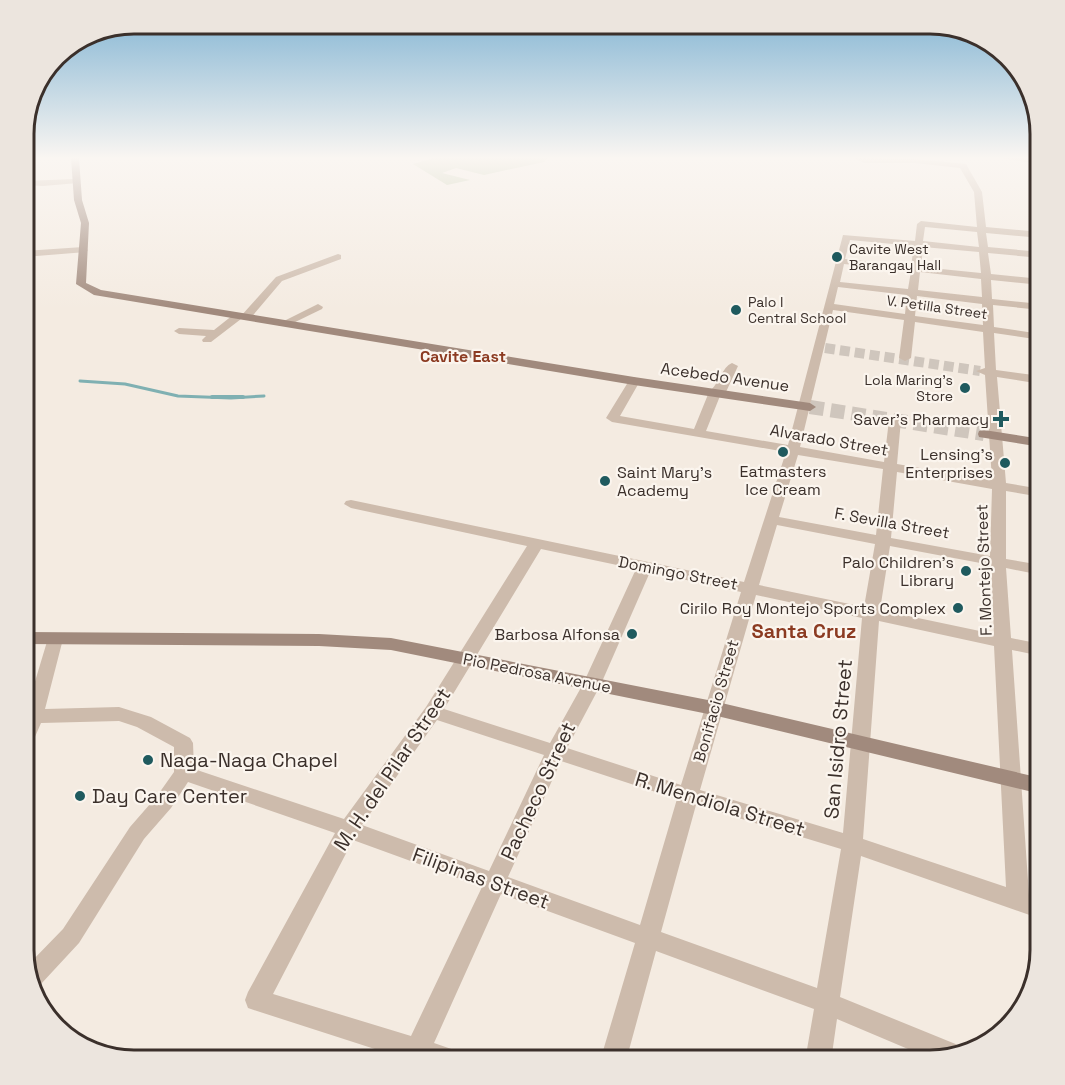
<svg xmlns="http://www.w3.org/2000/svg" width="1065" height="1085" font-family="'Space Grotesk',sans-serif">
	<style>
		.green { fill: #b8c4a0 }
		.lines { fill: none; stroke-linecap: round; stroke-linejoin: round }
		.stream-far1 { stroke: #7fb0b2; stroke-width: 3 }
		.stream { stroke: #7fb0b2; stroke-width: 4 }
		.minor-tunnel { stroke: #cfc6bd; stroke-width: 10; stroke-dasharray: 10 5; stroke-linecap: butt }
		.secondary-tunnel { stroke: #cfc6bd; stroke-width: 14; stroke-dasharray: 14 7; stroke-linecap: butt }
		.minor { fill: #cdbbac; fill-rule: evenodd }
		.secondary { fill: #a18a7d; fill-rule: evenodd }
		.trunk { fill: #6c584f; fill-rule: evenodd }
		.poi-dot { fill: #1f5a5e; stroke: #fbf5ee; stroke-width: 2 }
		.labels { text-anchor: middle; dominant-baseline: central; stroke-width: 4.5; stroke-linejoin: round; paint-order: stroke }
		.far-poi-label { font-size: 14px; fill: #3b302b; stroke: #fbf5ee; text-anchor: start }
		.far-street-label { font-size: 14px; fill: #3b302b; stroke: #fbf5ee }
		.far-quarter-label { font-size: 16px; font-weight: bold; fill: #8c3b22; stroke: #fbf5ee }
		.street-label { font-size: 16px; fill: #3b302b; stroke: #fbf5ee }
		.poi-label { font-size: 16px; fill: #3b302b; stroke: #fbf5ee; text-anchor: end }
		.quarter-label { font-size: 20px; font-weight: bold; fill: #8c3b22; stroke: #fbf5ee }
		.near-street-label { font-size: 20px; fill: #3b302b; stroke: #fbf5ee }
		.near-poi-label { font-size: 20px; fill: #3b302b; stroke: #fbf5ee; text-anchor: start }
		.rim { fill: none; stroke: #3b302b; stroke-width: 3 }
	</style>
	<rect width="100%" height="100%" fill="#f4ebe1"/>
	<path class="green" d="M433,158H548L544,162L484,175L456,168L442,173L470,180L447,185L413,164Z"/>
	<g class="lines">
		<path class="stream-far1" d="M80,381L125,384L178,396L231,398L264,396"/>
		<path class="stream" d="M212,397H243"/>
		<path class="minor-tunnel" d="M825,348L980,371"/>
		<path class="secondary-tunnel" d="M810,407L984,434"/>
		<g class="minor">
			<path d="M854,158L915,159L966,164L982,192L986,227L1041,232V238L986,233L988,247L1041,252V258L988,253L991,274L1041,279V285L991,280L992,299L1041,304V310L993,305L994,327L1041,334V340L994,333L996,370L1041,376V384L997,377L1006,483L1041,489V497L1006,491V559L1041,565V575L1006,568L1011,638L1041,644V656L1012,650L1029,895L1041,899V919L861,856L840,997L958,1045L960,1050L934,1060L837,1019L831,1061H805L814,1009L656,951L626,1061H600L635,943L501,894L434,1043L460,1052L464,1061H412L257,1011L248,1008L245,1000L248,992L335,833L188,782L171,808L144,839L79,943L41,984L37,986L29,964L63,929L130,827L157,796L174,772V747L137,727L119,721L41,723L31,746L24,748V718L49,635H61L63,639L45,709L119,707L151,717L190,738L193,743L194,769L344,819L426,707L527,546L351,508L344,504L346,501L351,500L744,582L786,452L612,422L606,418L630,379L634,377L640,381L620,416L694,429L709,392C719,384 722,367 732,363L738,366L726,392L720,396L706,431L788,445L843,235L915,241L917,224L921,221L977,227L974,192L960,168L915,163H864ZM925,227L977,232L979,247L923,241ZM850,240L914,246L911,266L845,259ZM923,247L979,252L981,273L921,267ZM844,264L911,271L908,289L840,282ZM920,272L981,279L982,297L918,290ZM838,287L907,295L905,314L834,304ZM917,296L982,304L983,325L915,316ZM833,310L904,320L899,358L905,361L911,358L915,322L983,332L985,368L976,371L985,375L992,480L897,464L901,420L895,416L889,420L884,462L800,447ZM798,455L883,469L876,535L779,517ZM897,472L992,489L990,556L891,538ZM777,525L875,544L864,607L759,585ZM890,546L991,565L994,634L880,610ZM541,549L636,569L583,684L550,743L444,709ZM650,572L741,592L681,785L567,748L601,684ZM756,595L862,618L843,833L700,790ZM879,621L994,646L1006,887L863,839ZM437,720L544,755L489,871L362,825ZM561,761L677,799L640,925L508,877ZM696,805L841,849L817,988L661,932ZM353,840L482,887L411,1036L273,994Z"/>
			<path d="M999,158H1030L1038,161L1034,163Z"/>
			<path d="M75,179L79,181L78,183L43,186L24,185V181Z"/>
			<path d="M83,247L88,250L86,252L24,257V251Z"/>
			<path d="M338,254L341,255V259L282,281L249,320L241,319L211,342H203L202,340L206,336L179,334L174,331L179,328L214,330L233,315L241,316L276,277Z"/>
			<path d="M318,304L323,307L322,309L287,326H279L278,324Z"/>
		</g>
		<g class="secondary">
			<path d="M71,158H79L82,200L89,223L86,283L101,290L634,377L810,403L816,407L810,411L634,385L94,295L76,284L81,223L74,200Z"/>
			<path d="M984,430L1041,439V447L979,437L978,434L979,431Z"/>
			<path d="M24,632L319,634L391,638L713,701L1041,778V794L713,715L391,650L319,646L24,644Z"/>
		</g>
		<path class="trunk" d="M1029,158H1037L1041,166V178L1037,175Z"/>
	</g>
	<linearGradient id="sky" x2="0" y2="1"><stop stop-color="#7eb2d2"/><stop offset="0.51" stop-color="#faf6f2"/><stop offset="1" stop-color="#faf6f2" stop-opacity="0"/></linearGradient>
	<rect width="1065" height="310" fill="url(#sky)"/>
	<g class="poi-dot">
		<circle cx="837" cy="257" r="6"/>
		<circle cx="736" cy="310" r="6"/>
		<circle cx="965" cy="388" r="6"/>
		<path d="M998 410h6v6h6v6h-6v6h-6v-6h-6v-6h6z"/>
		<circle cx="783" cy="452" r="6"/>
		<circle cx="1005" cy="463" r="6"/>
		<circle cx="605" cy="481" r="6"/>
		<circle cx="966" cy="571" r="6"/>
		<circle cx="958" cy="608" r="6"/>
		<circle cx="632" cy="634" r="6"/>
		<circle cx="148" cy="760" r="6"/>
		<circle cx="80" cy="796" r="6"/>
	</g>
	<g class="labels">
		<g class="far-poi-label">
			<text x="849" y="249">Cavite West<tspan x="849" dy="16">Barangay Hall</tspan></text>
			<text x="748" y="302">Palo I<tspan x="748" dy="16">Central School</tspan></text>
			<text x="953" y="380" text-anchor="end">Lola Maring's<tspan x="953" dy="16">Store</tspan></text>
		</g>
		<g class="far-street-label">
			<text transform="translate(937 307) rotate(8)">V. Petilla Street</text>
		</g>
		<g class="far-quarter-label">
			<text x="463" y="356">Cavite East</text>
		</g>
		<g class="street-label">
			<text transform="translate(725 377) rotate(8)">Acebedo Avenue</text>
			<text transform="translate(829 440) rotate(10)">Alvarado Street</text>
			<text transform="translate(892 523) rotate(10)">F. Sevilla Street</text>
			<text transform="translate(984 570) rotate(-92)">F. Montejo Street</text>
			<text transform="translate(678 573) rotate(11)">Domingo Street</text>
			<text transform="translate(537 673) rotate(11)">Pio Pedrosa Avenue</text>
			<text transform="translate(716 701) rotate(-74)">Bonifacio Street</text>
		</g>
		<g class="poi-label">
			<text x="989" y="419">Saver's Pharmacy</text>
			<text x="993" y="454">Lensing's<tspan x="993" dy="18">Enterprises</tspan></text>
			<text x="783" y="471" text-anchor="middle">Eatmasters<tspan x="783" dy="18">Ice Cream</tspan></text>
			<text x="617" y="472" text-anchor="start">Saint Mary's<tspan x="617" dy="18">Academy</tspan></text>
			<text x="954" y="562">Palo Children's<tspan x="954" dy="18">Library</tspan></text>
			<text x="946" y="608">Cirilo Roy Montejo Sports Complex</text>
			<text x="620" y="634">Barbosa Alfonsa</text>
		</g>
		<g class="quarter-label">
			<text x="804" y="631">Santa Cruz</text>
		</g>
		<g class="near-street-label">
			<text transform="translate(838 739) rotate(-85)">San Isidro Street</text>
			<text transform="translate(392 769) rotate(-56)">M. H. del Pilar Street</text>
			<text transform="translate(538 791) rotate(-65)">Pacheco Street</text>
			<text transform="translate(720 804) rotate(17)">R. Mendiola Street</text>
			<text transform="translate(481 878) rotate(20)">Filipinas Street</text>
		</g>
		<g class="near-poi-label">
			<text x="160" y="760">Naga-Naga Chapel</text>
			<text x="92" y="796">Day Care Center</text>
		</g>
	</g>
	<path d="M0 0H1065V1085H0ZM134 34H930A100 100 0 0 1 1030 134V950A100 100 0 0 1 930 1050H134A100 100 0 0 1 34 950V134A100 100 0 0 1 134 34Z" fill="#ece5de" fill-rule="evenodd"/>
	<path class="rim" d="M134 34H930A100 100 0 0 1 1030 134V950A100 100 0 0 1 930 1050H134A100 100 0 0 1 34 950V134A100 100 0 0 1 134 34Z"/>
</svg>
